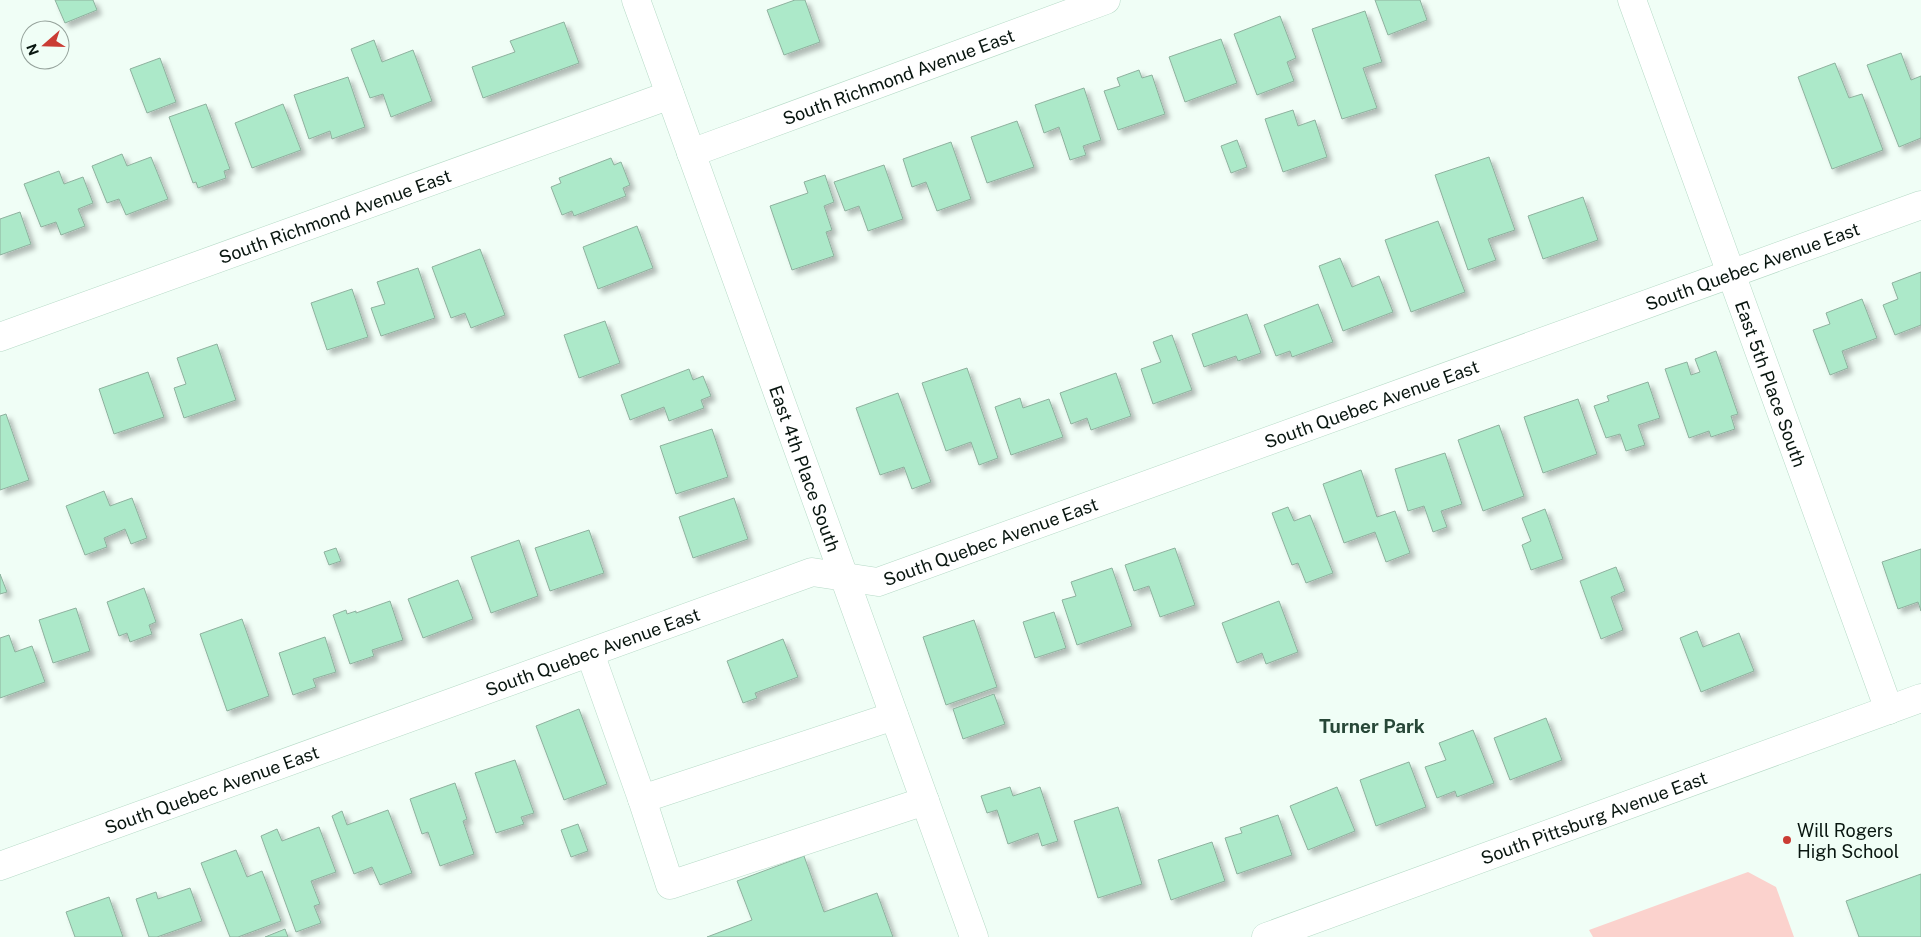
<svg xmlns="http://www.w3.org/2000/svg" width="1921" height="937" font-family="'Public Sans',sans-serif">
	<style>
		.green { fill: #fbd2cd }
		.building { fill: #ace9c9; stroke: #8eb19e; filter: url(#shadow) }
		.lines { fill: none; stroke-linecap: round; stroke-linejoin: round }
		.minor-casing { stroke: #b6dac7; stroke-width: 29 }
		.minor { stroke: #fff; stroke-width: 28 }
		.poi-dot { fill: #ca3c34; stroke: #f0fef6; stroke-width: 2 }
		.labels { text-anchor: middle; dominant-baseline: central; stroke-width: 4; stroke-linejoin: round; paint-order: stroke }
		.street-label { font-size: 18px; fill: #091610; stroke: #f0fef6 }
		.poi-label { font-size: 18px; fill: #091610; stroke: #f0fef6; text-anchor: start }
		.neighbourhood-label { font-size: 19px; font-weight: bold; fill: #274737; stroke: #f0fef6 }
	</style>
	<defs>
		<filter id="shadow"><feDropShadow dx="4.5" dy="4.5" stdDeviation="2.5" flood-color="#0004"/></filter>
	</defs>
	<rect width="100%" height="100%" fill="#f0fef6"/>
	<path class="green" d="M1748,872L1776,887L1794,937H1593L1589,930Z"/>
	<g class="building">
		<path d="M55,0H93L97,10L65,23Z"/>
		<path d="M795,0H805L820,42L784,55L767,10Z"/>
		<path d="M1375,0H1420L1427,20L1388,35Z"/>
		<path d="M1365,11L1382,62L1363,68L1377,108L1342,119L1312,29Z"/>
		<path d="M1280,16L1296,58L1287,62L1294,81L1257,95L1234,34Z"/>
		<path d="M564,22L579,63L483,98L472,67L515,52L510,41Z"/>
		<path d="M1221,39L1237,83L1185,102L1169,57Z"/>
		<path d="M374,40L382,62L413,50L432,101L391,117L383,94L370,98L351,49Z"/>
		<path d="M1901,53L1911,80L1921,76V138L1899,147L1867,65Z"/>
		<path d="M160,58L176,102L147,113L130,69Z"/>
		<path d="M1835,63L1849,98L1862,94L1883,150L1832,169L1798,77Z"/>
		<path d="M1139,70L1142,78L1152,75L1165,114L1118,130L1104,91L1120,86L1117,78Z"/>
		<path d="M348,77L365,127L332,139L330,131L309,139L294,95Z"/>
		<path d="M1084,88L1101,140L1083,146L1086,155L1070,160L1059,127L1044,133L1035,105Z"/>
		<path d="M206,104L230,169L224,171L226,178L198,188L196,182L193,183L169,117Z"/>
		<path d="M283,104L301,150L252,168L235,123Z"/>
		<path d="M1293,110L1298,126L1315,120L1327,157L1283,172L1265,119Z"/>
		<path d="M1017,121L1034,167L987,183L971,137Z"/>
		<path d="M1237,140L1247,167L1231,173L1221,146Z"/>
		<path d="M951,142L971,199L937,211L926,182L912,187L903,159Z"/>
		<path d="M122,154L127,166L151,157L168,199L126,215L119,199L107,203L92,166Z"/>
		<path d="M1489,157L1515,230L1488,239L1496,260L1468,270L1435,175Z"/>
		<path d="M611,158L614,165L621,162L630,185L623,188L626,196L574,216L572,211L562,215L551,187L561,183L559,178Z"/>
		<path d="M884,165L903,219L868,231L859,206L845,211L834,182Z"/>
		<path d="M59,171L64,184L83,177L93,203L78,209L85,226L61,235L56,222L41,227L24,184Z"/>
		<path d="M825,175L834,202L824,206L832,230L826,232L834,256L792,270L770,206L808,193L804,182Z"/>
		<path d="M1583,197L1598,240L1543,259L1528,216Z"/>
		<path d="M20,212L31,244L0,255V219Z"/>
		<path d="M1438,221L1465,292L1411,312L1385,240Z"/>
		<path d="M637,226L653,268L598,289L583,247Z"/>
		<path d="M480,249L505,315L471,328L465,313L451,318L432,267Z"/>
		<path d="M1340,258L1352,287L1379,276L1393,312L1343,331L1319,266Z"/>
		<path d="M418,268L435,318L381,336L371,308L385,304L377,282Z"/>
		<path d="M1921,272V325L1895,335L1883,305L1898,299L1892,283Z"/>
		<path d="M352,289L368,337L327,350L311,303Z"/>
		<path d="M1862,299L1877,338L1842,351L1848,368L1830,375L1813,330L1830,324L1826,313Z"/>
		<path d="M1318,304L1333,342L1292,357L1290,351L1276,356L1264,325Z"/>
		<path d="M1247,314L1261,353L1238,361L1236,356L1204,367L1192,334Z"/>
		<path d="M605,321L620,363L579,378L564,335Z"/>
		<path d="M1172,335L1192,390L1153,404L1141,369L1161,362L1153,342Z"/>
		<path d="M217,344L236,400L184,418L174,388L186,384L177,358Z"/>
		<path d="M1716,351L1738,414L1731,416L1735,429L1711,437L1709,431L1689,438L1665,369L1687,362L1691,375L1700,372L1695,359Z"/>
		<path d="M967,368L998,458L979,465L971,442L946,451L922,383Z"/>
		<path d="M689,369L693,380L703,376L711,396L701,400L704,408L669,421L664,407L630,420L621,395Z"/>
		<path d="M148,372L164,417L114,434L99,389Z"/>
		<path d="M1116,373L1131,416L1091,430L1087,418L1071,424L1060,393Z"/>
		<path d="M1648,382L1660,418L1638,425L1645,445L1626,451L1620,434L1606,438L1594,406L1609,401L1607,396Z"/>
		<path d="M898,393L931,482L912,489L904,467L880,475L856,408Z"/>
		<path d="M1020,398L1023,408L1049,399L1063,437L1011,455L995,407Z"/>
		<path d="M1578,399L1597,454L1543,473L1524,417Z"/>
		<path d="M6,414L29,480L0,490V416Z"/>
		<path d="M1499,425L1524,496L1483,511L1458,440Z"/>
		<path d="M712,429L728,477L676,494L660,446Z"/>
		<path d="M1445,453L1462,504L1441,511L1447,527L1433,532L1424,506L1408,511L1395,469Z"/>
		<path d="M1361,470L1377,517L1395,511L1410,553L1386,562L1375,532L1344,543L1323,484Z"/>
		<path d="M104,491L110,506L132,498L147,538L131,544L125,529L104,538L107,547L85,555L66,506Z"/>
		<path d="M734,498L748,539L693,558L679,517Z"/>
		<path d="M1288,507L1294,521L1310,515L1333,573L1306,583L1298,563L1292,565L1272,513Z"/>
		<path d="M1545,509L1563,559L1531,570L1522,545L1531,541L1522,518Z"/>
		<path d="M589,530L604,573L550,591L535,548Z"/>
		<path d="M519,540L538,596L491,613L471,557Z"/>
		<path d="M336,548L341,561L329,565L324,552Z"/>
		<path d="M1175,548L1195,605L1160,617L1149,586L1134,591L1125,565Z"/>
		<path d="M1921,549V611L1918,602L1898,609L1882,562Z"/>
		<path d="M1616,567L1625,591L1611,597L1623,630L1601,639L1580,581Z"/>
		<path d="M1112,568L1132,626L1077,645L1062,600L1076,596L1071,582Z"/>
		<path d="M0,574L7,592L0,594Z"/>
		<path d="M458,580L473,619L423,638L408,599Z"/>
		<path d="M144,588L156,622L149,625L152,634L130,642L127,633L119,636L107,602Z"/>
		<path d="M390,601L403,640L372,650L374,656L350,664L333,615L346,610L347,614L356,611V613Z"/>
		<path d="M1279,601L1298,652L1266,664L1262,653L1237,663L1222,623Z"/>
		<path d="M76,608L90,651L53,663L39,620Z"/>
		<path d="M1054,612L1066,648L1035,658L1023,622Z"/>
		<path d="M242,619L269,696L227,711L200,634Z"/>
		<path d="M974,620L997,687L946,705L923,637Z"/>
		<path d="M1697,631L1703,647L1739,633L1754,671L1701,692L1680,638Z"/>
		<path d="M9,635L15,652L32,646L45,682L0,698V638Z"/>
		<path d="M325,637L336,672L313,679L316,687L293,695L279,653Z"/>
		<path d="M783,639L798,677L755,693L757,698L743,703L727,661Z"/>
		<path d="M994,694L1005,724L963,739L953,709Z"/>
		<path d="M579,709L607,784L564,800L536,726Z"/>
		<path d="M1546,718L1562,760L1510,780L1494,738Z"/>
		<path d="M1473,730L1494,783L1457,797L1455,791L1437,798L1425,767L1446,760L1439,743Z"/>
		<path d="M515,760L534,813L521,817L524,824L496,833L475,773Z"/>
		<path d="M1409,762L1426,807L1376,826L1360,780Z"/>
		<path d="M455,783L467,819L463,821L474,854L440,866L428,832L422,834L410,799Z"/>
		<path d="M1010,787L1013,796L1040,787L1058,841L1042,846L1038,833L1008,844L997,810L987,813L981,796Z"/>
		<path d="M1337,787L1355,831L1308,850L1290,806Z"/>
		<path d="M1118,807L1142,884L1098,898L1074,821Z"/>
		<path d="M388,810L412,873L380,885L372,867L354,874L332,816L342,811L347,825Z"/>
		<path d="M1278,815L1292,855L1237,874L1225,838L1242,833L1240,828Z"/>
		<path d="M578,824L588,851L571,857L561,830Z"/>
		<path d="M319,827L336,872L311,881L320,904L314,906L321,923L296,932L261,836L277,829L282,841Z"/>
		<path d="M1212,842L1225,881L1171,900L1158,860Z"/>
		<path d="M236,850L247,877L262,871L281,921L238,937H230L201,863Z"/>
		<path d="M804,856L824,912L877,893L893,937H707L752,920L737,881Z"/>
		<path d="M1921,874V937H1859L1846,901Z"/>
		<path d="M190,888L202,921L157,937H149L136,899L156,892L158,899Z"/>
		<path d="M109,897L123,937H75L66,912Z"/>
		<path d="M285,929L288,937H265Z"/>
	</g>
	<g class="lines">
		<defs>
			<g id="minor">
				<path id="s1" d="M636,0L974,937"/>
				<path id="s2" d="M1632,0L1889,710"/>
				<path id="s3" d="M691,153L1106,0"/>
				<path id="s4" d="M0,337L670,95"/>
				<path d="M590,653L642,799"/>
				<path d="M894,716L642,799L670,885L925,801"/>
				<path id="s5" d="M0,866L812,572L878,582L1921,205"/>
				<path id="s6" d="M1266,937L1921,698"/>
			</g>
		</defs>
		<use href="#minor" class="minor-casing"/>
		<use href="#minor" class="minor"/>
	</g>
	<circle class="poi-dot" cx="1787" cy="840" r="5"/>
	<g class="labels">
		<g class="street-label">
			<text stroke="none"><textPath href="#s3" startOffset="221">South Richmond Avenue East</textPath></text>
			<text stroke="none"><textPath href="#s4" startOffset="356">South Richmond Avenue East</textPath></text>
			<text stroke="none"><textPath href="#s5" startOffset="1860">South Quebec Avenue East</textPath></text>
			<text stroke="none"><textPath href="#s2" startOffset="408">East 5th Place South</textPath></text>
			<text stroke="none"><textPath href="#s5" startOffset="1455">South Quebec Avenue East</textPath></text>
			<text stroke="none"><textPath href="#s1" startOffset="498">East 4th Place South</textPath></text>
			<text stroke="none"><textPath href="#s5" startOffset="1050">South Quebec Avenue East</textPath></text>
			<text stroke="none"><textPath href="#s5" startOffset="630">South Quebec Avenue East</textPath></text>
			<text stroke="none"><textPath href="#s5" startOffset="225">South Quebec Avenue East</textPath></text>
			<text stroke="none"><textPath href="#s6" startOffset="349">South Pittsburg Avenue East</textPath></text>
		</g>
		<g class="poi-label">
			<text x="1797" y="830">Will Rogers<tspan x="1797" dy="21">High School</tspan></text>
		</g>
		<g class="neighbourhood-label">
			<text x="1372" y="726">Turner Park</text>
		</g>
	</g>
	<g transform="translate(45 45) rotate(250)"><circle r="24" fill="#f0fef6" stroke="#94a19a"/>
	<path d="M0-4L9 19L0 12L-9 19Z" fill="#ca3c34"/>
	<text y="-8" font-size="14" font-weight="bold" text-anchor="middle" fill="#091610">N</text>
	</g>
</svg>
